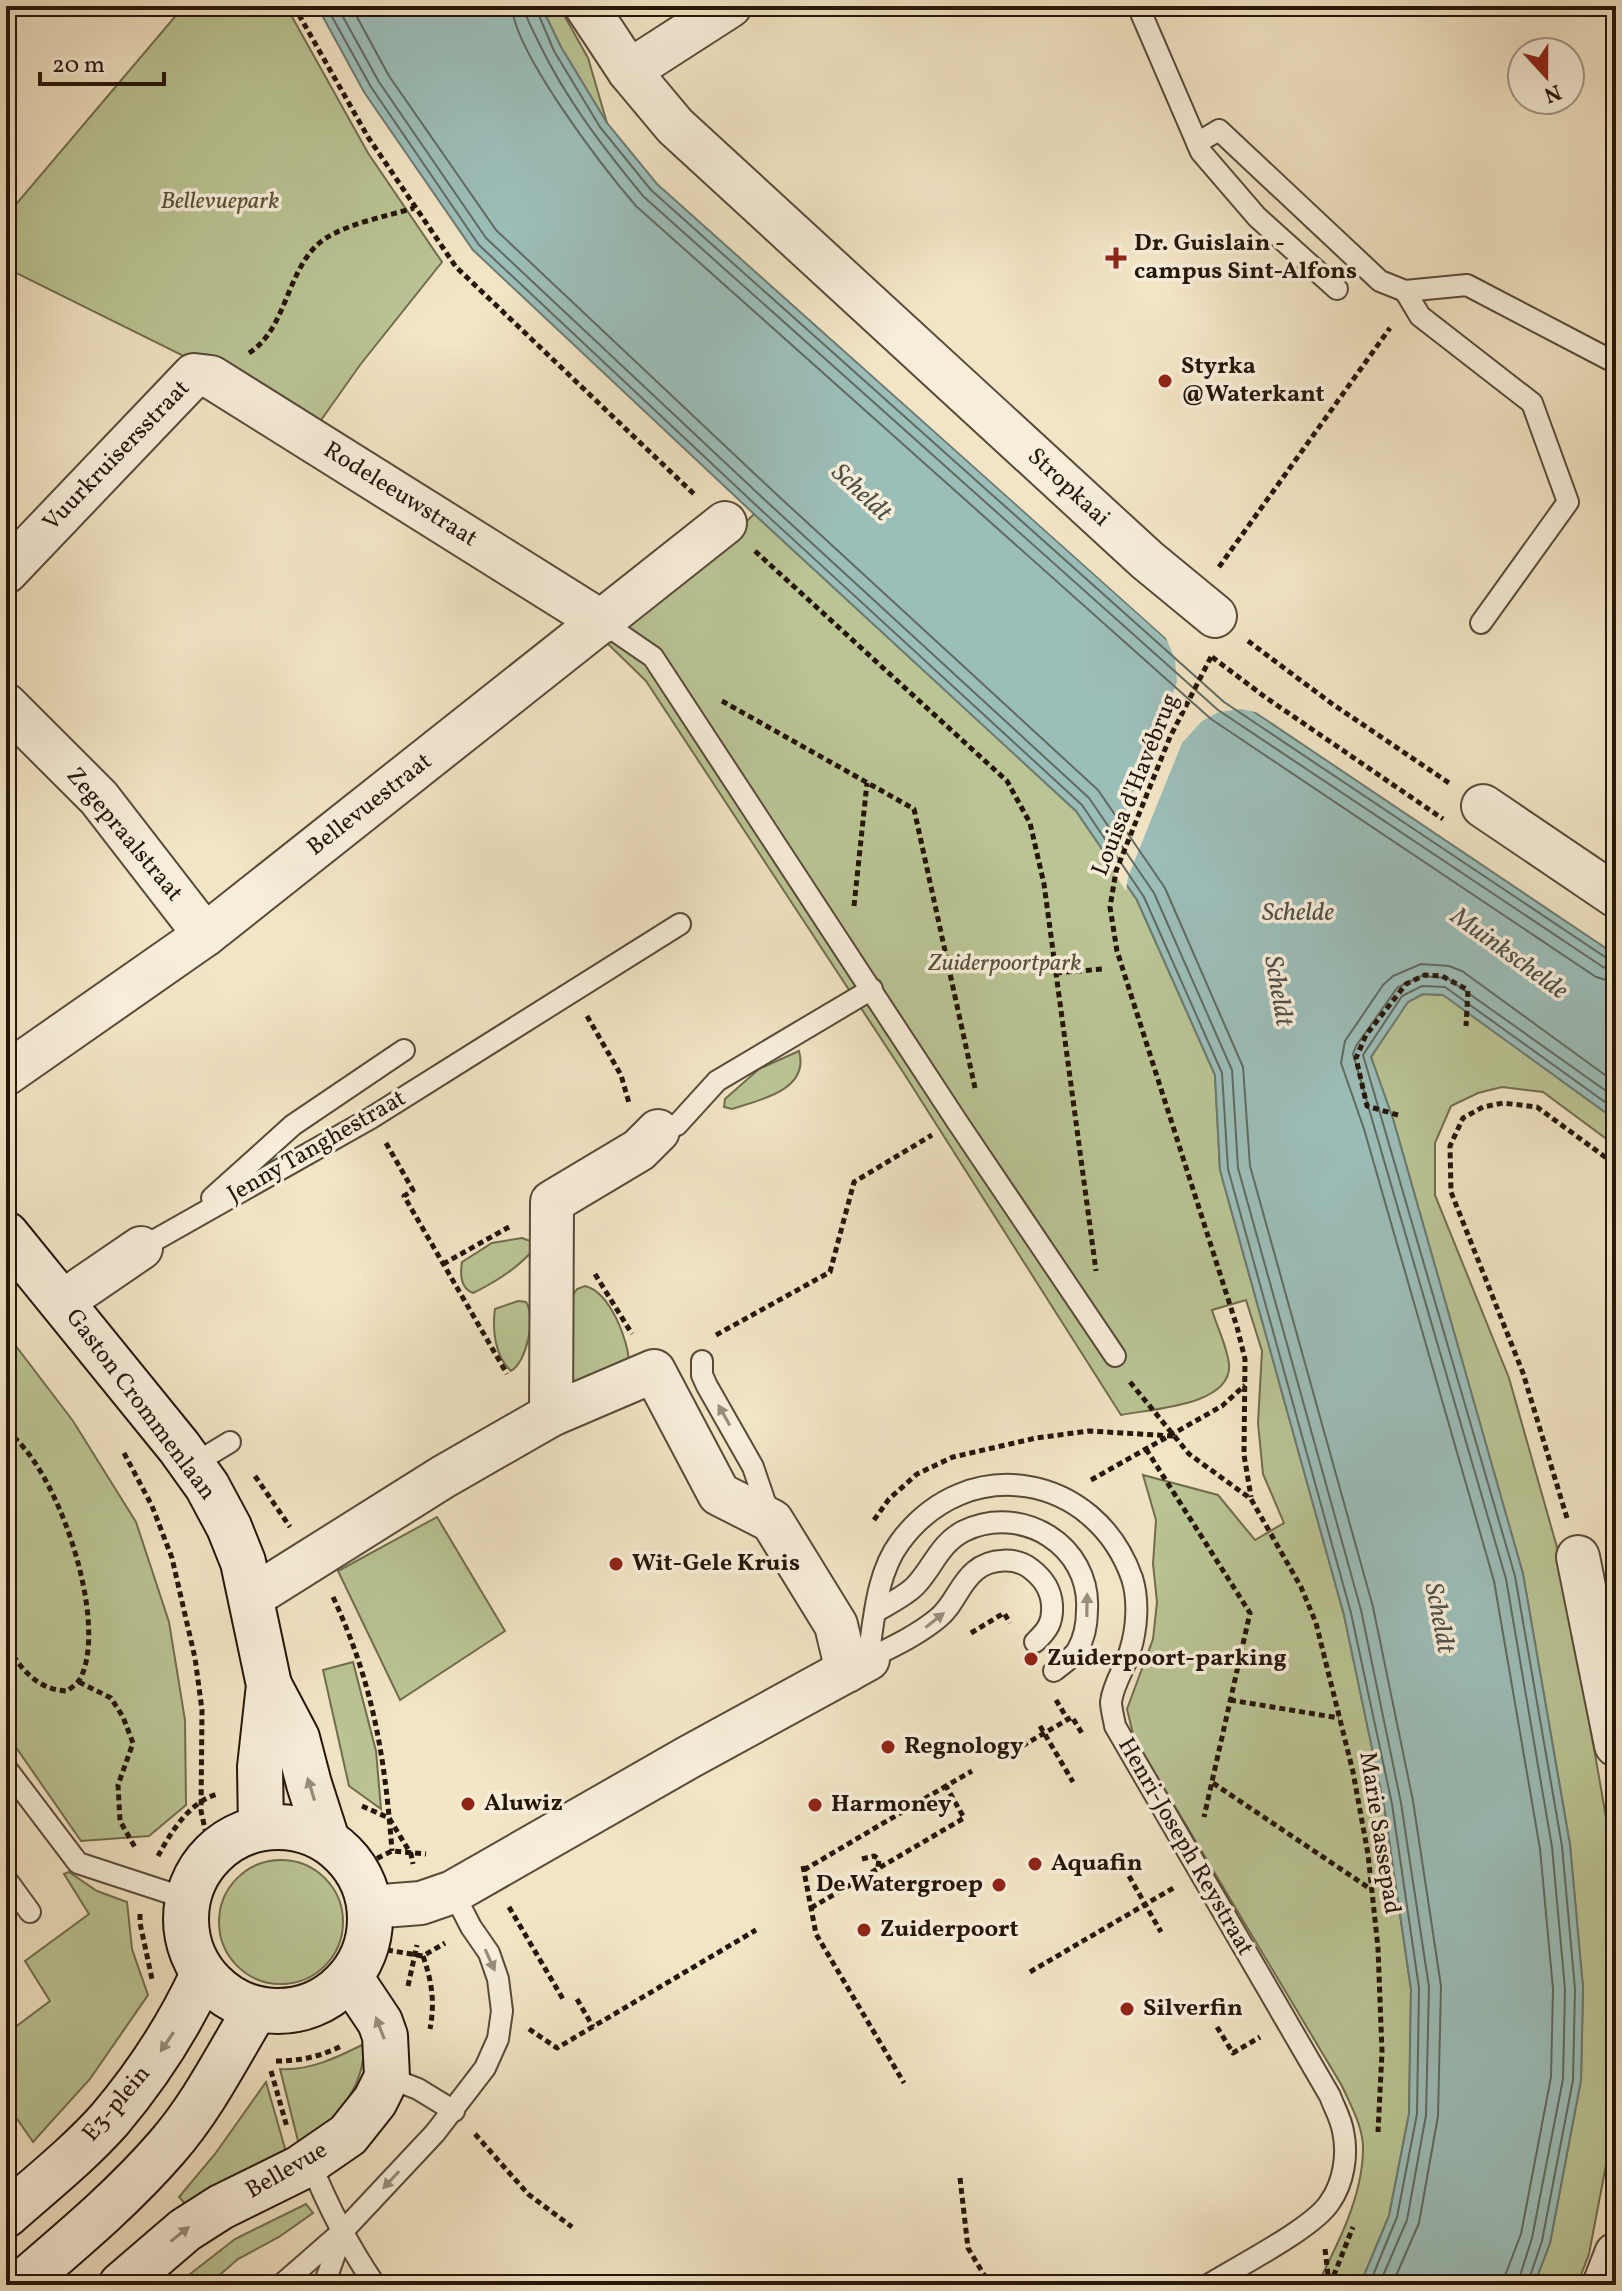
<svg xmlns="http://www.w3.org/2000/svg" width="1622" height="2291" font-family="Vollkorn,serif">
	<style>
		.green { fill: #bac494; stroke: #706d4e; stroke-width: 2 }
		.water { fill: #9cbeb9; stroke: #6c7b73; stroke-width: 2 }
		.pier { fill: #f2e4c4 }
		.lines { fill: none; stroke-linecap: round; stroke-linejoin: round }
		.shore { stroke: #606a61; stroke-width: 2 }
		.lane-casing { stroke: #584a38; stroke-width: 24 }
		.street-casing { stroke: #584a38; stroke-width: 46 }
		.secondary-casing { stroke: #251609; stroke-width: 48 }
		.path { stroke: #251609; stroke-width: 5; stroke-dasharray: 6 4; stroke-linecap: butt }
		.lane { stroke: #f7edd9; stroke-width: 20 }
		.street { stroke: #f7edd9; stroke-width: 42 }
		.secondary { stroke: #f7edd9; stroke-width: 44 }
		.oneway { fill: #988c7b }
		.poi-dot { fill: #8f2418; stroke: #f7edd9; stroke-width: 3 }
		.labels { text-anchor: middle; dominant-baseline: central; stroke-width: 7; stroke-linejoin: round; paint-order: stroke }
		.park-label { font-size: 24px; font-style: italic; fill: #59533a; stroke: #f7edd9 }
		.poi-label { font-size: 24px; font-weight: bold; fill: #251609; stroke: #f7edd9; text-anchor: start }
		.street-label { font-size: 24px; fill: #251609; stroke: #f7edd9 }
		.water-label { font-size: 26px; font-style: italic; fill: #4f5147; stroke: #f7edd9 }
	</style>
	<rect width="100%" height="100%" fill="#f2e4c4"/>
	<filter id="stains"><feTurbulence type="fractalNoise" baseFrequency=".0025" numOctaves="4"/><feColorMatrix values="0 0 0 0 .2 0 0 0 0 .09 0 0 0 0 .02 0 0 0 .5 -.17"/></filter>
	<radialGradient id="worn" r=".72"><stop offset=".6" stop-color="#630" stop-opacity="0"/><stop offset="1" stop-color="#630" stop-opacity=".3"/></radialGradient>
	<g class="green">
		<path d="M184,6H286L368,153L442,262L360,365L319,423L6,268V216Z"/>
		<path d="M541,6H559L588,58L607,123L561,47Z"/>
		<path d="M754,514L1076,811L1137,900L1215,1075L1220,1170L1344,1615L1384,1805L1411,1989L1409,2114L1389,2216L1360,2285H1317C1338,2244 1362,2197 1363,2151C1364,2128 1351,2106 1342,2086L1134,1738L1127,1709L1153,1639L1157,1602L1153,1564L1156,1520L1143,1475L1218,1495L1255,1540L1284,1523L1263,1474L1258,1423L1262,1351L1246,1300L1212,1310C1217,1327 1227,1346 1229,1364C1233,1406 1149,1409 1121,1415L903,1072L646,681L605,641L723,545Z"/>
		<path d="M1423,994L1444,995L1616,1120V1146L1543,1092L1502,1087L1478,1093L1451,1106L1435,1143V1195L1509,1378L1562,1565L1610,1840L1616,1904V2113L1589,2254L1577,2285H1534L1550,2243L1581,2080L1583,1988L1570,1845L1523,1574L1393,1119L1371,1057L1407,1002Z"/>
		<path d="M799,1051C810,1090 760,1100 732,1109L724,1107L725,1099L759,1069Z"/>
		<path d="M522,1238L533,1242L534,1249C517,1269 496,1282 473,1293C460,1288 460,1274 462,1262L492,1243Z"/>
		<path d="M585,1286C610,1292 629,1341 629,1364L626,1368L563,1386L573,1295L577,1289Z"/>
		<path d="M518,1301L526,1302C536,1317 527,1362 511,1371C495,1357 492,1329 495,1309Z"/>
		<path d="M6,1333L73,1421L136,1522L169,1622L185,1720L186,1805L149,1836L81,1841L6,1733Z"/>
		<path d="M437,1517L505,1631L400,1700L338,1571Z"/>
		<path d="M353,1662L376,1751L381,1809L349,1786L323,1670Z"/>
		<circle cx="281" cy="1922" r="62"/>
		<path d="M69,1872L97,1891L127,1902L132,1949L148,1995L90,2079L33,2142L6,2103V2034L50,2001L25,1961L89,1914L64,1874Z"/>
		<path d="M364,2044C365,2087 335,2123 299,2145L280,2069C310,2071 338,2057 364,2044Z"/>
		<path d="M266,2082L286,2152L190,2209L179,2197L215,2154Z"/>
		<path d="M306,2204L313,2213L279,2237L238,2259L208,2285H176L235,2239Z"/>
	</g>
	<path class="water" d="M317,6H541L561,47L607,123L657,184L1229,695L1616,955V1120L1443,995L1423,994L1408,1002L1371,1057L1393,1119L1523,1574L1570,1845L1583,1988L1581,2080L1550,2243L1534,2285H1360L1389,2216L1409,2114L1411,1989L1384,1805L1344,1615L1220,1170L1215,1075L1137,900L1076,811L754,514L473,250L364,92Z"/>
	<path class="pier" d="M687,204L1232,692L1264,714L1241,709L1219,712L1202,721L1182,743L1128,877L1126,891L1106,861L1177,682L1175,659L1166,638L693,214Z"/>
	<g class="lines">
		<g class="shore">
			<path d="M326,6L371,87L479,245L759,508L1082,805L1144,897L1222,1073L1228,1169L1351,1613L1392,1804L1419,1988L1417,2114L1397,2217L1369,2285"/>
			<path d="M337,6L379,82L486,238L766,501L1089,798L1154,893L1232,1070L1238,1168L1361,1610L1401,1803L1429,1987L1426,2115L1407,2220L1379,2285"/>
			<path d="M351,6L389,76L496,230L774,492L1098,790L1165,888L1243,1067L1250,1166L1373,1607L1413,1801L1441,1986L1438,2116L1419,2223L1392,2285"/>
			<path d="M512,6C514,52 604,169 636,206L1211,719L1596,977L1616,983"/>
			<path d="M524,6C525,18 533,30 538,41C565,98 604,149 644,197L1218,710L1603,967L1616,971"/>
			<path d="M535,6L554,51L600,127L651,190L1224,702L1608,959L1616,961"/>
			<path d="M1505,2285L1506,2273L1521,2234L1551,2077L1553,1989L1540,1849L1494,1581L1364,1129L1341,1063L1345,1041L1383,985L1393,976L1421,964L1449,966L1462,971L1616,1083"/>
			<path d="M1517,2285L1532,2238L1563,2079L1565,1989L1552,1847L1506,1579L1353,1054L1356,1046L1397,988L1421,976L1447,978L1616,1098"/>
			<path d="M1527,2285L1542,2241L1573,2080L1575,1989L1562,1846L1515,1576L1363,1055L1402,996L1422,986L1445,987L1616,1110"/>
		</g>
		<defs>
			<g id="lane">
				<path d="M1138,6L1201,152L1257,217L1337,289"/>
				<path d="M1197,143L1219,130L1380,281L1405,291L1467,285L1616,363"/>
				<path d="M1405,291L1420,316L1532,403L1568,502L1481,623"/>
				<path d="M602,622L653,657L956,1120L1115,1356"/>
				<path d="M658,1131L677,1125L717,1081L872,989"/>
				<path d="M212,1198L293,1125L404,1050"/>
				<path d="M141,1248L371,1118L680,924"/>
				<path d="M702,1361V1375L707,1386L753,1467L770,1517"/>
				<path d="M192,1465L230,1442"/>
				<path d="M875,1612C888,1604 906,1596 916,1585C933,1567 940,1543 964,1531C1022,1503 1091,1546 1087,1610C1087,1623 1084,1639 1077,1651C1072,1658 1061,1665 1054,1671"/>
				<path d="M868,1659C874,1621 876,1574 900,1542C967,1451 1095,1473 1132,1578C1139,1600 1137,1629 1130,1651C1125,1668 1113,1684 1111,1702C1111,1709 1114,1719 1115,1726L1330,2096C1334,2107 1341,2119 1343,2131C1348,2154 1344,2182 1330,2202C1314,2228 1237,2267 1208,2285"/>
				<path d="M868,1659C892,1647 916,1636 937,1619C954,1606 959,1584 975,1571C990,1558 1017,1557 1031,1569C1043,1578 1051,1590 1052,1605C1053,1622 1048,1630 1035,1642"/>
				<path d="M6,1768L78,1863L188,1899"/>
				<path d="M6,1879L30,1912"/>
				<path d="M387,2077L418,2089L454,2111"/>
				<path d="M310,2162C327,2204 348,2245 373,2282"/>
				<path d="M281,2285L344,2230L435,2133L485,2068L498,2039L502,2011L498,1979L489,1953L471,1927L453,1892"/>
				<path d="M324,2285L342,2234"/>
			</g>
			<g id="street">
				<path d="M586,6L629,71L675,126L1147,560L1215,616"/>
				<path d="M629,71L730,6"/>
				<path d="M6,572L194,375L211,377L602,622"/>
				<path d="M6,705L99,798L205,935"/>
				<path d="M1483,806L1616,896"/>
				<path d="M6,1074L205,935L725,523"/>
				<path d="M62,1302L141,1248"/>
				<path d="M551,1415L552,1202L639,1150L658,1131"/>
				<path d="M1578,1557L1616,1745"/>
				<path d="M252,1597L443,1477L551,1415L654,1371L719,1494L772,1521L836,1625L847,1671"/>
				<path d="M370,1907L421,1903L453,1892L689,1757L868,1659"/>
				<path d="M1604,2285L1616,2254"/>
			</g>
			<g id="secondary">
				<path d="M6,1234L179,1447L207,1486L229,1527L243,1562L269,1685L260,1767L261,1828"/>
				<path d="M269,1685L297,1738L309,1784L327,1840"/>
				<circle cx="278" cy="1919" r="92"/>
				<path d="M6,2215C41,2184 79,2154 110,2119C148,2074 179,2026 203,1974"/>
				<path d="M20,2285C71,2241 123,2198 167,2147C203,2106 228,2055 256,2009"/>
				<path d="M121,2285L185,2230L221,2207L300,2168L348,2135L375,2101L387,2077L385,2036L380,2022L350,1977"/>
			</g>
		</defs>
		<use href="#lane" class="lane-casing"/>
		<use href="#street" class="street-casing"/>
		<use href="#secondary" class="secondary-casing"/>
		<g class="path">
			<path d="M294,6L368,137L456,267L695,495"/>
			<path d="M249,353C285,330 286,277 315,247C336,225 385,217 414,208"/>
			<path d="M755,551L1007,781L1030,823L1044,884L1096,1271"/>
			<path d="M1219,567L1390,328"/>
			<path d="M1248,641L1331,703L1449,783"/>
			<path d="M1211,657L1170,737L1116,871L1110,907L1117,951L1237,1327L1245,1359L1244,1455L1251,1497"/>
			<path d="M1212,657L1265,697L1443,819"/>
			<path d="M722,701L914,809L975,1088"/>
			<path d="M854,906L867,783"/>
			<path d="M1056,973L1102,969"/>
			<path d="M587,1016L621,1075L629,1103"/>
			<path d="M1398,1115L1367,1106L1356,1058L1366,1035L1406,984L1425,975L1442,976L1468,990L1466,1026"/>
			<path d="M386,1143L413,1190L404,1196L507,1374"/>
			<path d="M443,1264L509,1227"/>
			<path d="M595,1274L632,1334"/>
			<path d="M716,1335L830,1272L854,1182L932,1135"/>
			<path d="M1130,1382L1189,1454L1251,1499L1301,1587L1316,1623L1353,1772L1368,1854L1378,1948L1382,2052L1378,2132"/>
			<path d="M6,1431C57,1465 110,1623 80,1679C77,1684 71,1688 67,1691C37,1690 20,1668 6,1644"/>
			<path d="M1146,1449L1250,1613L1204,1817"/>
			<path d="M124,1453L152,1506L172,1558L195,1658L202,1710L201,1811L211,1856"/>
			<path d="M255,1476L290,1527"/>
			<path d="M1091,1480L1222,1406L1245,1385"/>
			<path d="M1567,1518L1523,1373L1451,1192L1450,1146L1463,1118L1483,1107L1503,1103L1537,1107L1616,1165"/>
			<path d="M874,1520L889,1499L917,1474L953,1457L1036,1438L1089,1431L1173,1436"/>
			<path d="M333,1597C373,1683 385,1757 392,1851"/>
			<path d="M971,1633L1004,1613L1010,1623"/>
			<path d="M79,1682L111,1698L123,1717L133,1743L118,1785L120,1821L136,1849"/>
			<path d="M1056,1700L1068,1720"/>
			<path d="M1230,1700L1339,1718"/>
			<path d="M1040,1726L1073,1782"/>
			<path d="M1005,1756L1072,1717L1083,1735"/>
			<path d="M1213,1783L1372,1890"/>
			<path d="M362,1806L389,1818L411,1854L413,1864"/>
			<path d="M158,1856C171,1832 190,1801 218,1794"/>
			<path d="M862,1859L874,1856L879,1859L878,1867"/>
			<path d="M368,1863L392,1851L426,1854"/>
			<path d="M803,1866L816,1934L904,2083"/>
			<path d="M804,1870L946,1786"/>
			<path d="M1129,1876L1161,1932"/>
			<path d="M509,1907L563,1999"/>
			<path d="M811,1908L964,1818L946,1786L972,1771"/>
			<path d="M140,1914V1923L152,1979"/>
			<path d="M387,1950L423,1956L445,1943"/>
			<path d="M423,1956C432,1982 435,2002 430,2029"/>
			<path d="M1030,1972L1175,1887"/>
			<path d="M408,1986L417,1945"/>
			<path d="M577,1999L593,2027"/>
			<path d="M1217,2027L1233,2053L1260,2037"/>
			<path d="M529,2029L557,2048L756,1930"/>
			<path d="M276,2061C300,2061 323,2056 343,2045"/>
			<path d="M271,2071L287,2127"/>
			<path d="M475,2134L528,2194L572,2227"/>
			<path d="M960,2178L968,2248L990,2285"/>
			<path d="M1325,2249L1329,2283"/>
			<path d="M1330,2285L1353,2227"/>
		</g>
		<use href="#lane" class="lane"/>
		<use href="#street" class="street"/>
		<use href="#secondary" class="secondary"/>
	</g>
	<defs><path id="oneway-solid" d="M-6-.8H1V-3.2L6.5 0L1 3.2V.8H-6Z" transform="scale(2)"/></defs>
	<g class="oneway">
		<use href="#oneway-solid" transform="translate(724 1415) rotate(-119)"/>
		<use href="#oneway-solid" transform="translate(1087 1605) rotate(-89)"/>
		<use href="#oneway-solid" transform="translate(935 1620) rotate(-38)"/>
		<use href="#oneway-solid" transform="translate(311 1789) rotate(-107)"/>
		<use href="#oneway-solid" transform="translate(490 1960) rotate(66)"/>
		<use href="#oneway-solid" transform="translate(380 2028) rotate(-111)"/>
		<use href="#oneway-solid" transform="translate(167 2042) rotate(124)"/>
		<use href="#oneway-solid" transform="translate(391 2180) rotate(133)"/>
		<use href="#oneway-solid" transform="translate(180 2234) rotate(-38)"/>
	</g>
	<g class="poi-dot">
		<path d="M1112 246h8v8h8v8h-8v8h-8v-8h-8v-8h8z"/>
		<circle cx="1165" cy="381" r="8"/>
		<circle cx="616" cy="1564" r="8"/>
		<circle cx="1031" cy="1659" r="8"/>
		<circle cx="888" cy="1747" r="8"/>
		<circle cx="468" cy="1804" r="8"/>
		<circle cx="815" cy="1805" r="8"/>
		<circle cx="1035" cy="1864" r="8"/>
		<circle cx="999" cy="1885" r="8"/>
		<circle cx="864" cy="1930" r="8"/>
		<circle cx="1127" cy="2009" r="8"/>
	</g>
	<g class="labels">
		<g class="park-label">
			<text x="220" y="202">Bellevuepark</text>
			<text x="1005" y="964">Zuiderpoortpark</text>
		</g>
		<g class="poi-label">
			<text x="1134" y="244">Dr. Guislain -<tspan x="1134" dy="28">campus Sint-Alfons</tspan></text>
			<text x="1181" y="367">Styrka<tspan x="1181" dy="28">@Waterkant</tspan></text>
			<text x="632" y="1564">Wit-Gele Kruis</text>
			<text x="1047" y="1659">Zuiderpoort-parking</text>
			<text x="904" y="1747">Regnology</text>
			<text x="484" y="1804">Aluwiz</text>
			<text x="831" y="1805">Harmoney</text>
			<text x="1051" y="1864">Aquafin</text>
			<text x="983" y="1885" text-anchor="end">De Watergroep</text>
			<text x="880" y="1930">Zuiderpoort</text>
			<text x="1143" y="2009">Silverfin</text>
		</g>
		<g class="street-label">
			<text transform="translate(117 456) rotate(-46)">Vuurkruisersstraat</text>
			<text transform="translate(1068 488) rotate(43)">Stropkaai</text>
			<text transform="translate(400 495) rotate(32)">Rodeleeuwstraat</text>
			<text transform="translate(1136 785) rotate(-68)">Louisa d'Havébrug</text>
			<text transform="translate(370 805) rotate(-38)">Bellevuestraat</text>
			<text transform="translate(124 835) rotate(50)">Zegepraalstraat</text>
			<text transform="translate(317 1147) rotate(-30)">Jenny Tanghestraat</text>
			<text transform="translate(140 1405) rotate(53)">Gaston Crommenlaan</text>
			<text transform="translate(1379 1833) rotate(81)">Marie Sassepad</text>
			<text transform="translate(1185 1847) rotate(60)">Henri-Joseph Reystraat</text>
			<text transform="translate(117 2104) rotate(-50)">E3-plein</text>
			<text transform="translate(287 2171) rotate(-30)">Bellevue</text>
		</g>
		<g class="water-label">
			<text transform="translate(861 493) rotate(43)">Scheldt</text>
			<text x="1298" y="913">Schelde</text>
			<text transform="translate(1509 954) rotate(36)">Muinkschelde</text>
			<text transform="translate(1278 991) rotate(80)">Scheldt</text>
			<text transform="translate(1439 1618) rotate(79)">Scheldt</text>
		</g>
	</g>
	<rect width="1622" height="2291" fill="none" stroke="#f2e4c4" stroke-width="32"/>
	<rect x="8" y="8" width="1606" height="2275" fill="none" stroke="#251609" stroke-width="4"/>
	<rect x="16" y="16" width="1590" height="2259" fill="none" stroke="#251609" stroke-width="2"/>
	<g transform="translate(1546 76) rotate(159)"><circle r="38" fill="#f7edd9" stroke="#a39786" stroke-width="2"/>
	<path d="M0-6L14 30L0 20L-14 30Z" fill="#8f2418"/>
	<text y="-12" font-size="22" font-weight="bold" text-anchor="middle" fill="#251609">N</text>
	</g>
	<path d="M40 72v12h124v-12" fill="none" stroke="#251609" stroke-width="4"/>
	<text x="52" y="72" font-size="24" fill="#251609" stroke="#f7edd9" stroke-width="6" paint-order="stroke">20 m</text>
	<rect width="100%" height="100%" filter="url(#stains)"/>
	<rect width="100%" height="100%" fill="url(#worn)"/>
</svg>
